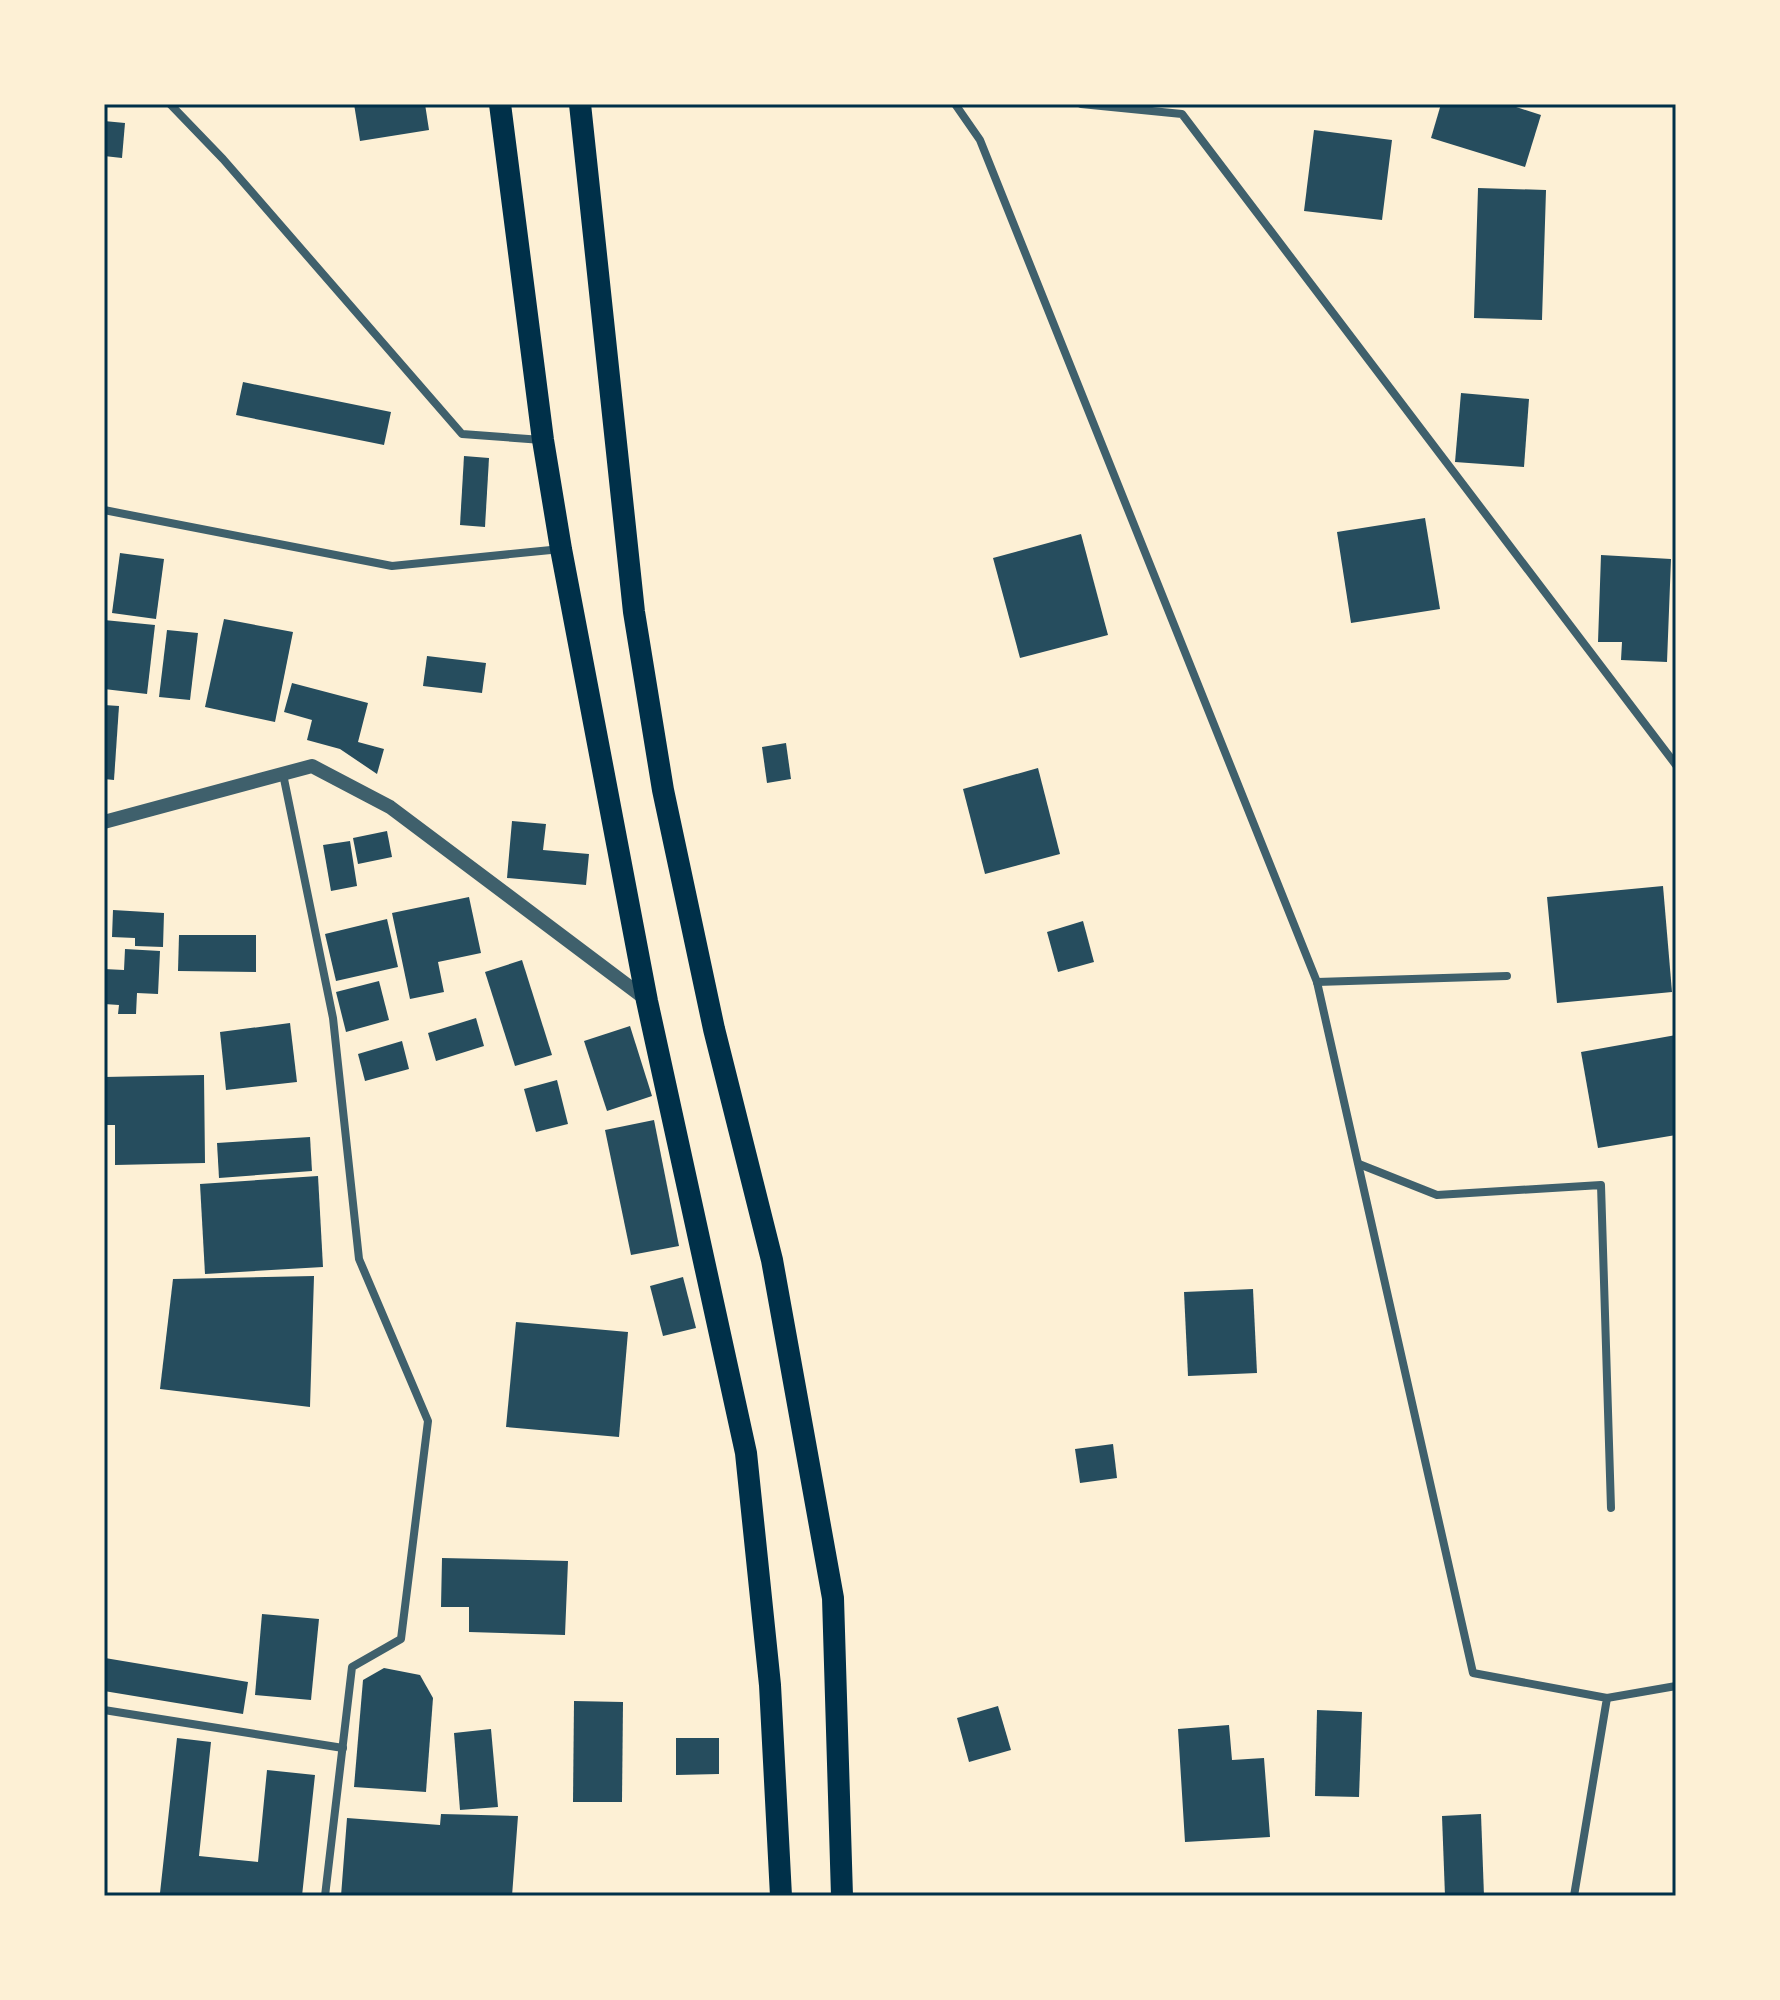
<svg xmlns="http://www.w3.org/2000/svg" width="1780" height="2000" font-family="'Golos Text',sans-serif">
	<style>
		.building { fill: #264d5e }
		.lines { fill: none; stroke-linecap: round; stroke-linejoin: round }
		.minor { stroke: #3f606c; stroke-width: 8 }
		.tertiary { stroke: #3f606c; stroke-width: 14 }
		.trunk { stroke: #003049; stroke-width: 22 }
		.neatline { fill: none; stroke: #003049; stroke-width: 3 }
	</style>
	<rect width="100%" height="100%" fill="#fdf0d5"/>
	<g class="building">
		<path d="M354,104H425L429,130L360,141Z"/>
		<path d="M1441,104H1507L1541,115L1525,167L1431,138Z"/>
		<path d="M104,121L125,123L122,158L104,156Z"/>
		<path d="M1314,130L1392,140L1382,220L1304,211Z"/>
		<path d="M1478,188L1546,190L1542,320L1474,318Z"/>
		<path d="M243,382L391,412L384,445L236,415Z"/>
		<path d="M1461,393L1529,399L1524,467L1455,462Z"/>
		<path d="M464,456L489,458L485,527L460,525Z"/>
		<path d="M1425,518L1440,609L1351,623L1337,532Z"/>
		<path d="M1081,534L1108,635L1020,658L993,558Z"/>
		<path d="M120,553L164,559L156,619L112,613Z"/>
		<path d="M1601,555L1671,559L1667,662L1621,660L1622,642H1598Z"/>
		<path d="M224,619L293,632L275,722L205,707Z"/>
		<path d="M104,620L155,625L147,694L104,689Z"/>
		<path d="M167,630L198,633L190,700L159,697Z"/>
		<path d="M427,656L486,663L482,693L423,686Z"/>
		<path d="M292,683L368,703L358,742L384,749L377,774L340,749L307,740L312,720L284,712Z"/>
		<path d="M104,705L119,706L114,780L104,779Z"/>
		<path d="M786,743L791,779L767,783L762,747Z"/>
		<path d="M1038,768L1060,854L985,874L963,789Z"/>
		<path d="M512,821L546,824L543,850L589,854L586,885L507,878Z"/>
		<path d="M387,831L392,857L358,864L353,838Z"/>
		<path d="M350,841L357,886L331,891L323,845Z"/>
		<path d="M1663,886L1672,992L1557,1003L1547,897Z"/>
		<path d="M469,897L481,953L438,962L444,992L410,999L392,913Z"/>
		<path d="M113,910L164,913L163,947L135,946V938L112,937Z"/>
		<path d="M387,919L398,967L336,981L325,934Z"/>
		<path d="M1083,921L1094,962L1058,972L1047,932Z"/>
		<path d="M179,935H256V972L178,971Z"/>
		<path d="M125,949L160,951L158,994L137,993L136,1014H118L119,1005L104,1004V969L124,970Z"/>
		<path d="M522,960L552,1055L515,1066L485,972Z"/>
		<path d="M379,981L389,1020L346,1032L336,992Z"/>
		<path d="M476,1018L484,1046L436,1061L428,1033Z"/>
		<path d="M290,1023L297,1082L226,1090L220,1032Z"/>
		<path d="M630,1026L652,1096L607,1111L584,1041Z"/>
		<path d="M1676,1035V1135L1598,1148L1581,1052Z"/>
		<path d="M402,1041L409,1069L365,1081L358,1054Z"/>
		<path d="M204,1075L205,1163L115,1165V1125H104V1077Z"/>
		<path d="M557,1080L568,1124L536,1132L524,1089Z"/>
		<path d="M654,1120L679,1246L631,1255L605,1130Z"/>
		<path d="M310,1137L312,1171L219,1178L217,1143Z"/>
		<path d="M318,1176L323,1267L205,1274L200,1184Z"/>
		<path d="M314,1276L310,1407L160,1389L173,1279Z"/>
		<path d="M683,1277L696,1328L663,1336L650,1286Z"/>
		<path d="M1253,1289L1257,1373L1188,1376L1184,1292Z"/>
		<path d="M516,1322L628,1332L619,1437L506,1427Z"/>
		<path d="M1113,1444L1117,1478L1080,1483L1075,1449Z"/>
		<path d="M442,1558L568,1561L565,1635L469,1632V1607H441Z"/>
		<path d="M262,1614L319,1619L311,1700L255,1695Z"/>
		<path d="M105,1658L248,1682L243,1714L104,1691Z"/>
		<path d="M384,1668L420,1675L433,1698L426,1792L354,1787L363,1680Z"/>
		<path d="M574,1701L623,1702L622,1802H573Z"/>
		<path d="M998,1706L1011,1750L969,1762L957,1718Z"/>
		<path d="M1317,1710L1362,1712L1359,1797L1315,1796Z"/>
		<path d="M1229,1725L1232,1760L1264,1758L1270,1837L1185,1842L1178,1729Z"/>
		<path d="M491,1729L498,1807L460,1810L454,1733Z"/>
		<path d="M177,1738L211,1742L199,1856L258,1862L267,1770L315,1775L302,1896H186L160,1893Z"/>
		<path d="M676,1738H719V1774L676,1775Z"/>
		<path d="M441,1814L518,1816L512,1896H341L347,1818L440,1825Z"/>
		<path d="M1481,1814L1484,1896H1445L1442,1816Z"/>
	</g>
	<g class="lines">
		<g class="minor">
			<path d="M170,104L223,159L462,434L542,440"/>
			<path d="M955,104L980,140L1317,982L1473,1673L1607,1698L1574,1896"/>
			<path d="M1081,104L1182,114L1676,765"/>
			<path d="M104,510L392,566L561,549"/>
			<path d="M283,774L333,1018L359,1259L428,1421L401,1639L352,1667L325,1896"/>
			<path d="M1317,982L1507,976"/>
			<path d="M1359,1164L1437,1195L1601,1185L1611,1508"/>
			<path d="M1607,1698L1676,1686"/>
			<path d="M104,1710L343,1748"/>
		</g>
		<path class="tertiary" d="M104,822L312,766L390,807L647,1000"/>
		<g class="trunk">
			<path d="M500,104L543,440L561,549L647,1001L746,1453L770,1685L781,1896"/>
			<path d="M580,104L634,612L663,790L714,1029L772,1260L833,1598L842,1896"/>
		</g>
	</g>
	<rect width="1780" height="2000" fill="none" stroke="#fdf0d5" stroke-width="212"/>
	<rect x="106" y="106" width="1568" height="1788" class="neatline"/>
</svg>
